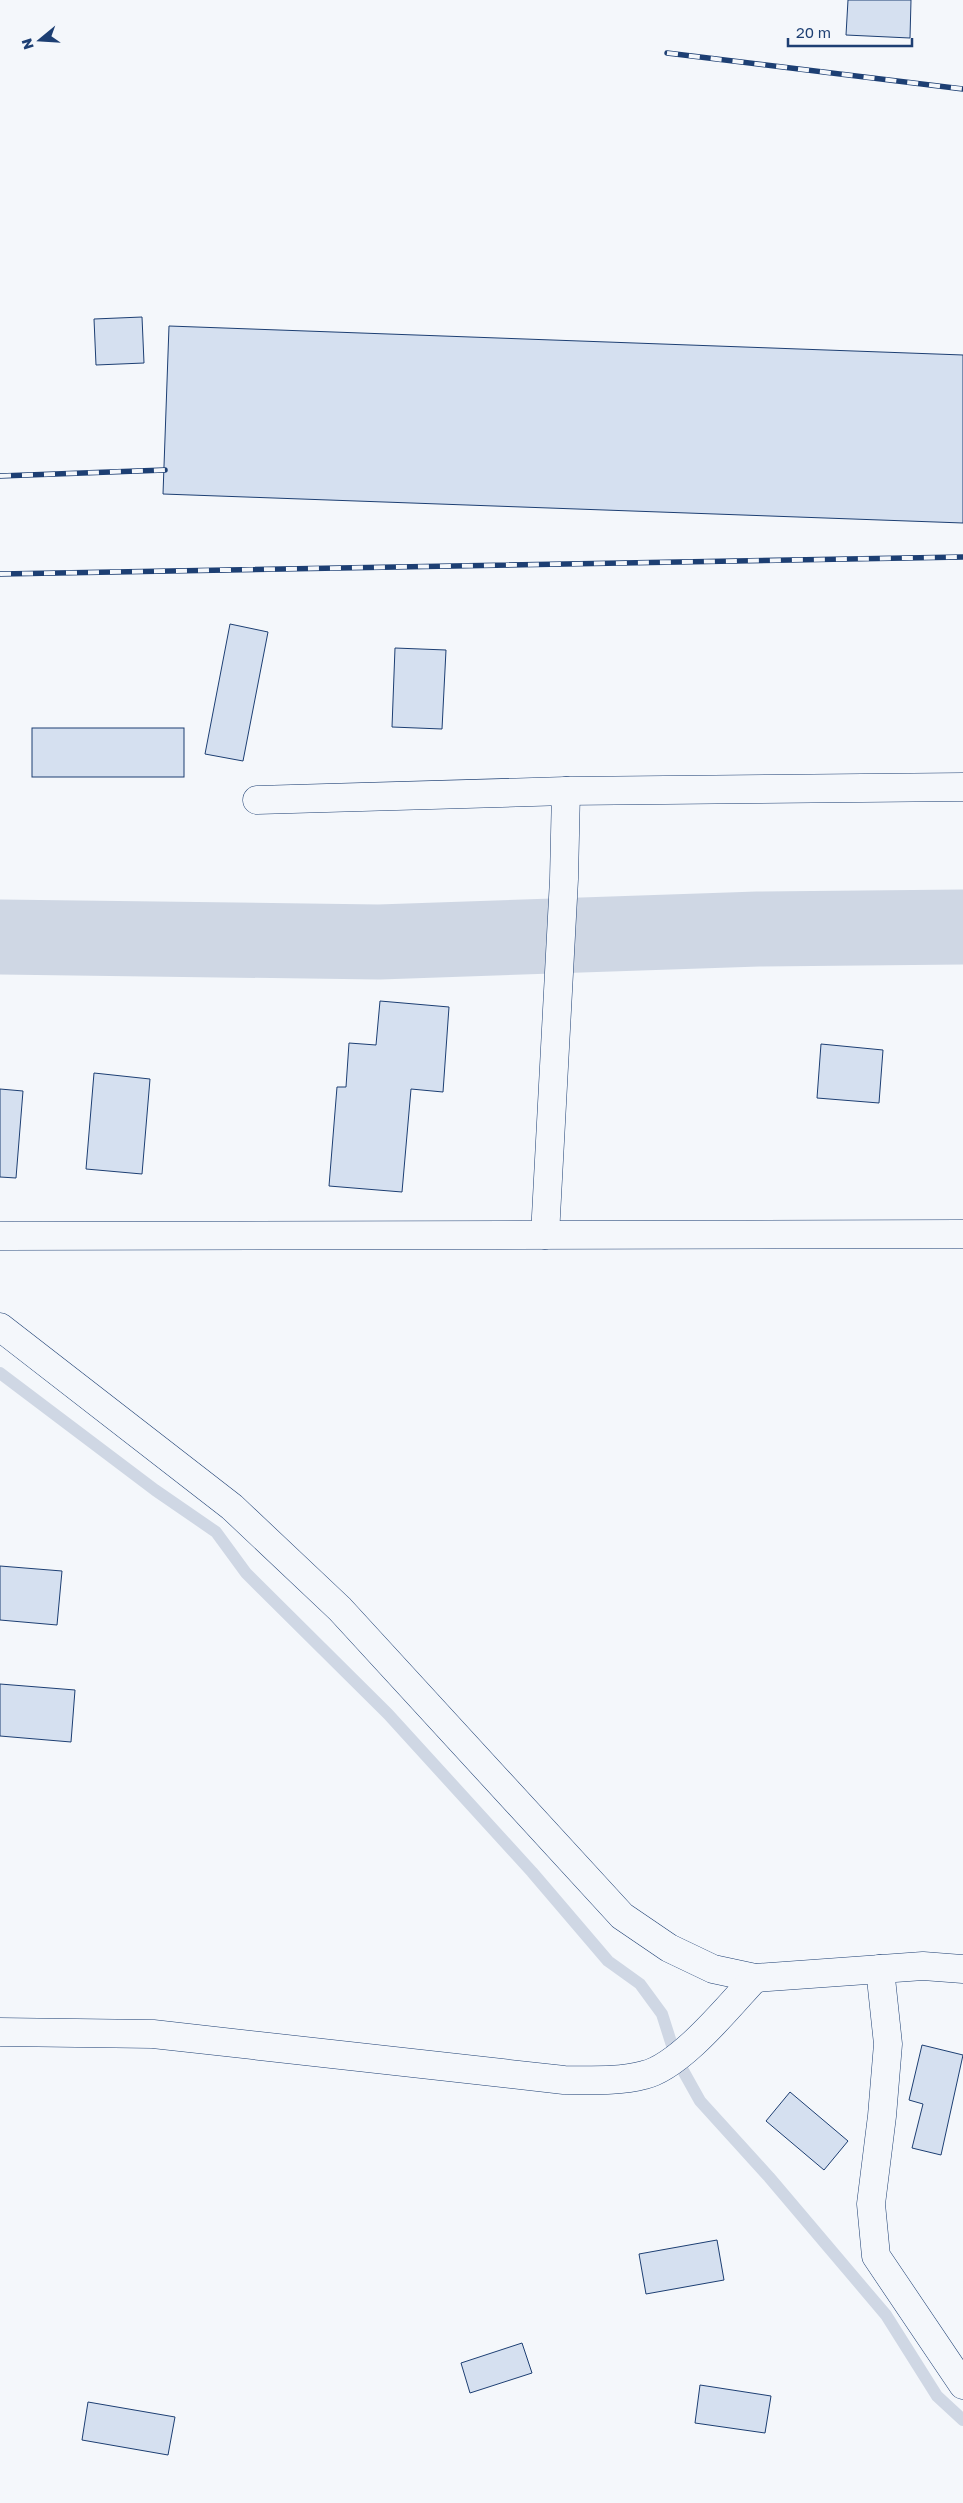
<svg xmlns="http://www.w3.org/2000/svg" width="963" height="2503" font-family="'Golos Text',sans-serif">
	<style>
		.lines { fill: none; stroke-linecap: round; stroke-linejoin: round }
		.stream { stroke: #cfd7e4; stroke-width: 12 }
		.river { stroke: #cfd7e4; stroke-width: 75 }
		.building { fill: #d5e0f0; stroke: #1d3f73 }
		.minor-casing { stroke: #1d3f73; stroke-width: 29 }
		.minor { stroke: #f4f7fb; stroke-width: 28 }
		.rail-casing { stroke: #1d3f73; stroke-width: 5.5 }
		.rail { stroke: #f4f7fb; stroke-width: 4; stroke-dasharray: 11; stroke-linecap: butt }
	</style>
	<rect width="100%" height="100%" fill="#f4f7fb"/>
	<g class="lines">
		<path class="stream" d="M0,1373L155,1490L216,1532L246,1573L388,1714L532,1872L608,1961L640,1984L662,2014L676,2058L700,2101L769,2177L886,2315L937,2396L963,2420"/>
		<path class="river" d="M0,937L379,942L758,929L963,927"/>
	</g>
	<g class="building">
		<path d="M848,0H911L910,38L846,35Z"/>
		<path d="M142,317L144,363L96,365L94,319Z"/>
		<path d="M169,326L963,355V523L163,494Z"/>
		<path d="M230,624L268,632L243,761L205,754Z"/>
		<path d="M395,648L446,650L442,729L392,727Z"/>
		<rect x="32" y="728" width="152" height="49"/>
		<path d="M380,1001L449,1007L443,1092L411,1089L402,1192L329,1186L337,1087H346L349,1043L376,1045Z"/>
		<path d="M821,1044L883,1050L879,1103L817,1098Z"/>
		<path d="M94,1073L150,1079L142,1174L86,1169Z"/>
		<path d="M0,1089L23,1091L16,1178L0,1177Z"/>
		<path d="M0,1566L62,1571L57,1625L0,1620Z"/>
		<path d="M0,1684L75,1690L71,1742L0,1736Z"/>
		<path d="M922,2045L963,2055L941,2155L912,2148L923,2104L909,2100Z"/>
		<path d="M790,2092L848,2141L824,2170L766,2121Z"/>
		<path d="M717,2240L724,2280L646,2294L639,2254Z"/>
		<path d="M522,2343L532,2373L470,2393L461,2363Z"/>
		<path d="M700,2385L771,2396L765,2433L695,2423Z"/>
		<path d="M88,2402L175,2417L168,2455L82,2440Z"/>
	</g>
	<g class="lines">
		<defs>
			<g id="minor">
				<path d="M257,800L566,791L963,787"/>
				<path d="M545,1235L564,879L566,791"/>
				<path d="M0,1236L963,1234"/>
				<path d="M0,1327L232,1507L340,1609L622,1916L669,1948L713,1969L755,1978L923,1966L963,1969"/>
				<path d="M880,1969L888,2044L882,2116L871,2204L876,2256L963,2385"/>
				<path d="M0,2032L153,2034L564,2080C590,2080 618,2082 644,2075C680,2067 729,2006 755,1978"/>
			</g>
		</defs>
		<use href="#minor" class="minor-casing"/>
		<use href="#minor" class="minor"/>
		<defs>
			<g id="rail">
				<path d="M667,53L963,89"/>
				<path d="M0,476L165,470"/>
				<path d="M0,574L963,557"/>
			</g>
		</defs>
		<use href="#rail" class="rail-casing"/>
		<use href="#rail" class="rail"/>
	</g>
	<g transform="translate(40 40) rotate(252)" stroke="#f4f7fb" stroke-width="4" paint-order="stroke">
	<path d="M0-4L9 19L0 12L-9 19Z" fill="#1d3f73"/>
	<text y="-8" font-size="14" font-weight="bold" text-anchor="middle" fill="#1d3f73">N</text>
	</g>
	<path d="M788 38v8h124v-8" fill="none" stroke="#1d3f73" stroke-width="2.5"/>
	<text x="796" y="38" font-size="15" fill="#1d3f73" stroke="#f4f7fb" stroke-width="4" paint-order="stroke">20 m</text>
</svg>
